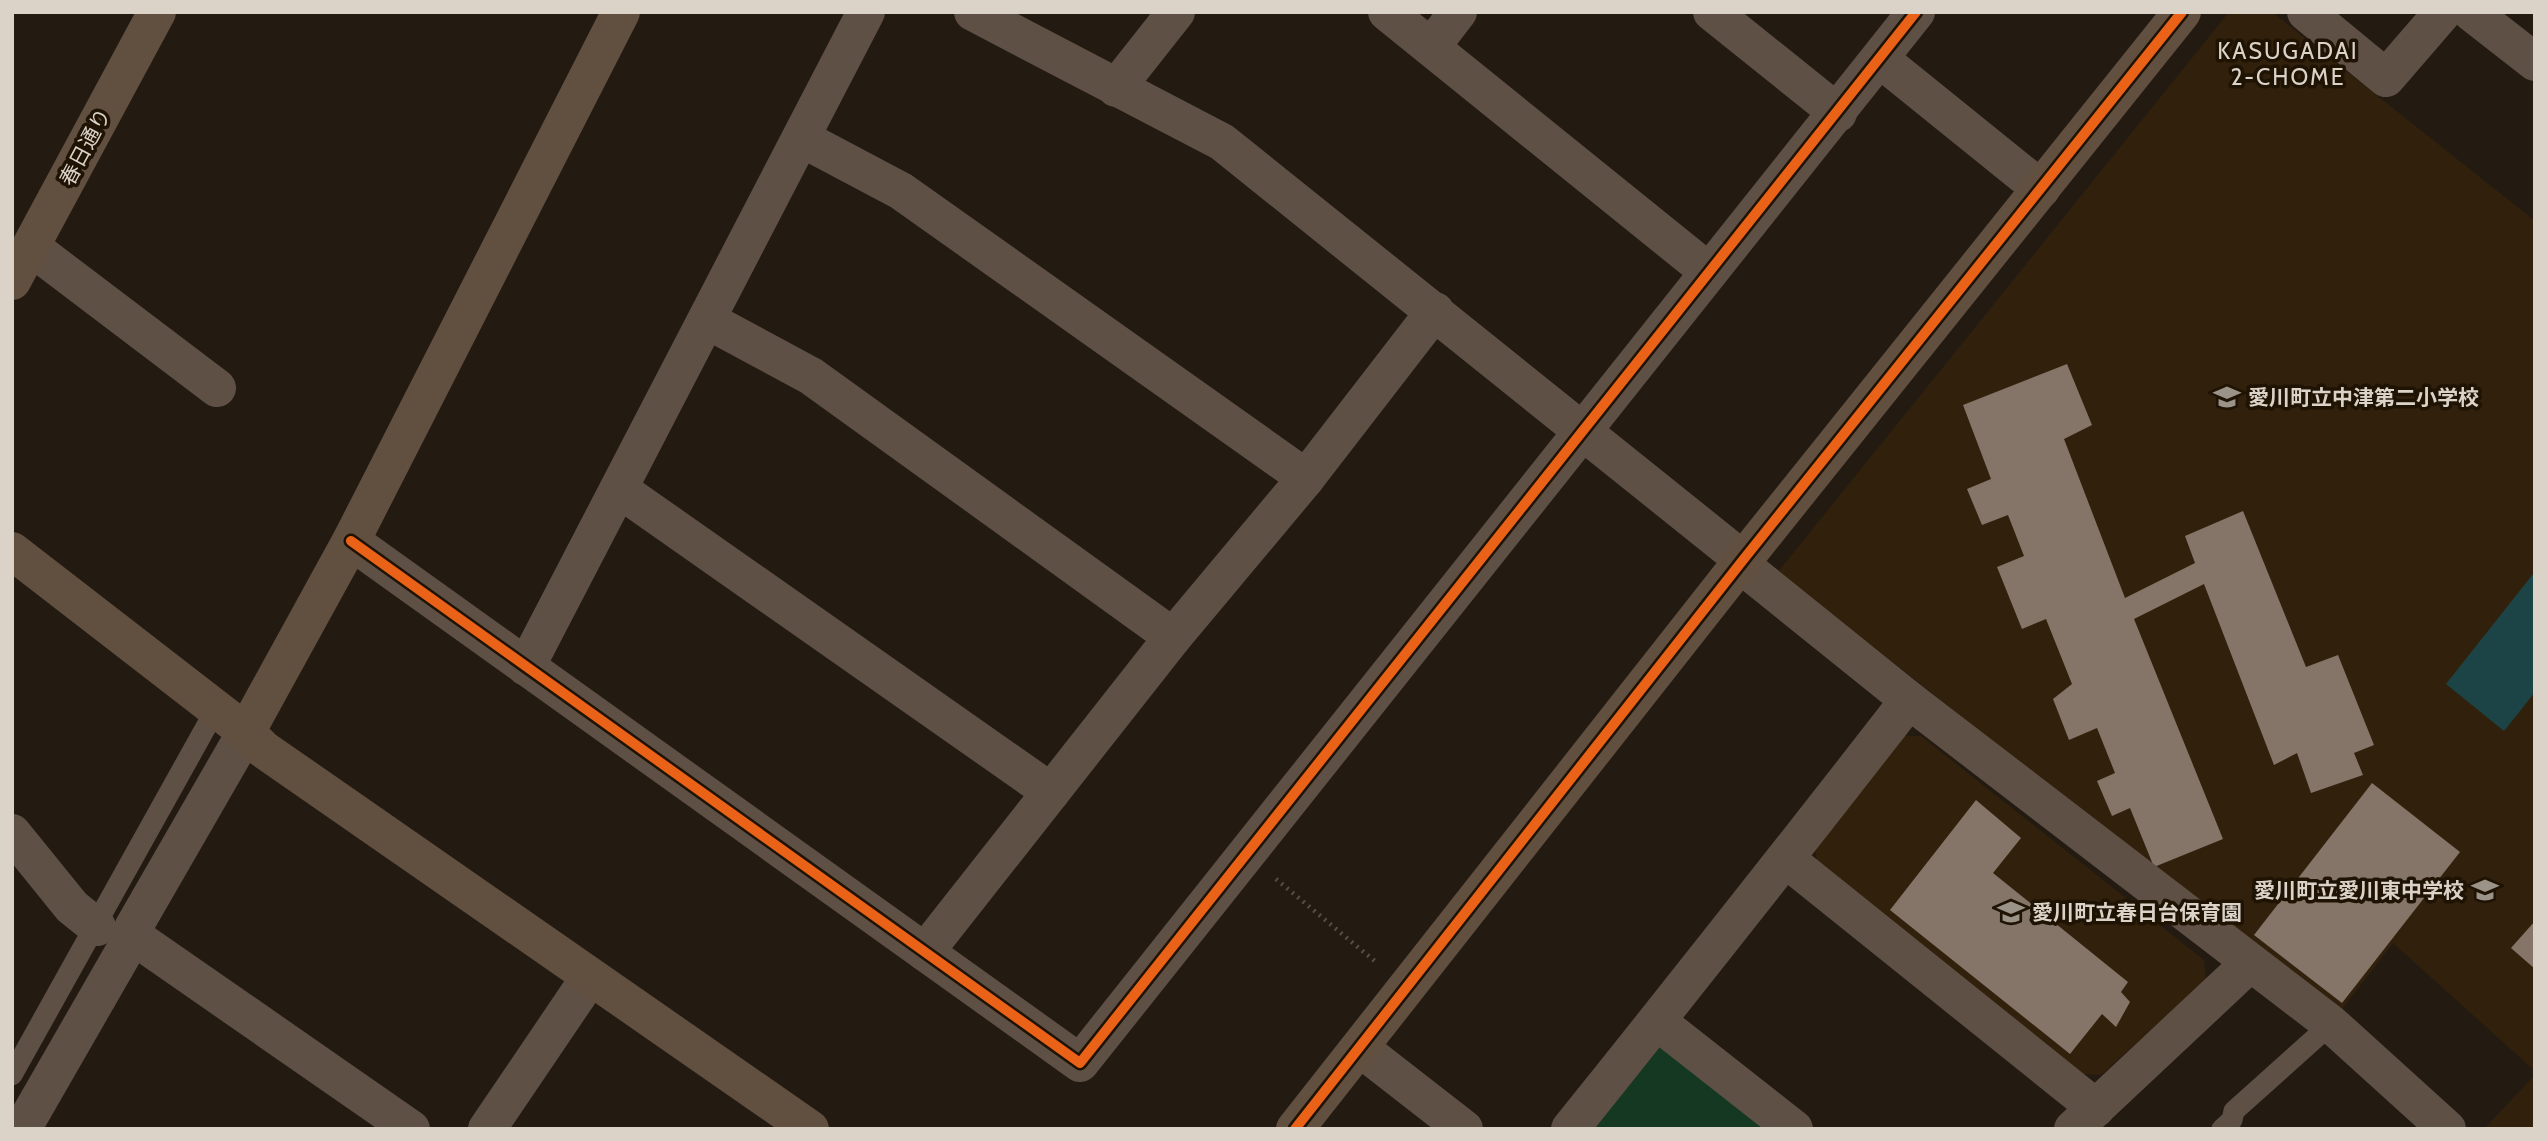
<svg xmlns="http://www.w3.org/2000/svg" width="2547" height="1141" font-family="Cabin,'Noto Sans JP',sans-serif">
	<style>
		.built { fill: #31210c }
		.green { fill: #153822 }
		.water { fill: #1c4446 }
		.building { fill: #857568 }
		.lines { fill: none; stroke-linecap: round; stroke-linejoin: round }
		.path { stroke: #584d43; stroke-width: 4.5; stroke-dasharray: 2 5; stroke-linecap: butt }
		.lane { stroke: #5f5046; stroke-width: 21 }
		.street { stroke: #5f5046; stroke-width: 38 }
		.secondary { stroke: #614f40; stroke-width: 38 }
		.cycleway-casing { stroke: #1f1304; stroke-width: 15 }
		.cycleway { stroke: #ea6118; stroke-width: 10 }
		.labels { text-anchor: middle; dominant-baseline: central; stroke-width: 7; stroke-linejoin: round; paint-order: stroke }
		.street-label { font-size: 21px; fill: #dbd2c8; stroke: #1f1304 }
		.poi-label { font-size: 21px; font-weight: bold; fill: #dbd2c8; stroke: #1f1304; text-anchor: start }
		.neighbourhood-label { font-size: 23px; letter-spacing: 2px; fill: #dbd2c8; stroke: #1f1304 }
	</style>
	<rect width="100%" height="100%" fill="#231b12"/>
	<g class="built">
		<path d="M2229,12H2272L2535,221V1071L2393,943L2339,1013L1778,572Z"/>
		<path d="M1904,736H1921L2204,960L2206,980L2101,1075L2084,1074L1817,864L1815,847Z"/>
		<path d="M2535,1075V1129H2484Z"/>
	</g>
	<path class="green" d="M1662,1044L1766,1129H1590Z"/>
	<path class="water" d="M2533,574L2535,692L2504,731L2446,684Z"/>
	<g class="building">
		<path d="M2067,364L2092,425L2064,439L2125,598L2195,563L2185,536L2243,511L2306,667L2338,655L2374,745L2354,753L2363,775L2311,793L2297,753L2274,765L2204,584L2134,619L2223,839L2154,867L2130,808L2112,816L2097,781L2115,773L2097,728L2069,740L2053,699L2072,684L2046,619L2022,629L1997,567L2024,556L2008,515L1982,525L1967,489L1991,479L1963,405Z"/>
		<path d="M2372,783L2460,852L2342,1003L2254,935Z"/>
		<path d="M1976,800L2021,838L1993,873L2128,982L2121,992L2130,1002L2116,1027L2102,1014L2070,1054L1890,910Z"/>
		<path d="M2535,921V969L2511,948Z"/>
	</g>
	<g class="lines">
		<path class="path" d="M1276,879L1377,963"/>
		<g class="lane">
			<path d="M12,1075L216,709"/>
			<path d="M2222,1129L2232,1120L2234,1111L2331,1024"/>
		</g>
		<g class="street">
			<path d="M973,12L1222,142L1743,560"/>
			<path d="M1387,12L1709,272"/>
			<path d="M1712,12L1838,113"/>
			<path d="M2306,12L2386,78L2443,12"/>
			<path d="M2471,12L2535,62"/>
			<path d="M1431,47L1458,12"/>
			<path d="M1880,59L2041,189"/>
			<path d="M1116,88L1176,12"/>
			<path d="M801,138L901,191L1306,478"/>
			<path d="M31,247L217,388"/>
			<path d="M707,320L811,376L1173,637"/>
			<path d="M619,489L1051,792"/>
			<path d="M351,541L1080,1063L1916,12"/>
			<path d="M1740,564L1909,700"/>
			<path d="M526,667L866,12"/>
			<path d="M12,833L72,907L97,927"/>
			<path d="M1786,859L2096,1108"/>
			<path d="M133,936L411,1129"/>
			<path d="M925,952L1173,637L1306,478L1435,311"/>
			<path d="M1658,1022L1794,1129"/>
			<path d="M1360,1048L1464,1129"/>
			<path d="M22,1129L133,936V928L246,732"/>
			<path d="M487,1129L590,977"/>
			<path d="M1570,1129C1684,987 1797,844 1909,700L2331,1024L2447,1129"/>
			<path d="M2073,1129L2249,964"/>
		</g>
		<g class="secondary">
			<path d="M12,281L157,12"/>
			<path d="M12,551L246,732L263,749L810,1129"/>
			<path d="M246,732L351,541L621,12"/>
			<path d="M1295,1129L1743,560L2182,12"/>
		</g>
		<defs>
			<g id="cycleway">
				<path d="M351,541L1080,1063L1916,12"/>
				<path d="M1295,1129L1743,560L2182,12"/>
			</g>
		</defs>
		<use href="#cycleway" class="cycleway-casing"/>
		<use href="#cycleway" class="cycleway"/>
	</g>
	<defs>
		<symbol id="school-bare" viewBox="-9 -9 18 18"><path d="M0-5L7-2L0 1L-7-2ZM-4 1L0 2.5L4 1V4Q0 6-4 4Z" fill="#9b9288" stroke="#1f1304" stroke-width="2.5" paint-order="stroke"/></symbol>
	</defs>
	<g fill-rule="evenodd">
		<use href="#school-bare" x="2208" y="378" width="38" height="38"/>
		<use href="#school-bare" x="2466" y="871" width="38" height="38"/>
		<use href="#school-bare" x="1992" y="893" width="38" height="38"/>
	</g>
	<g class="labels">
		<g class="street-label">
			<text transform="translate(85 147) rotate(-62)">春日通り</text>
		</g>
		<g class="poi-label">
			<text x="2248" y="397">愛川町立中津第二小学校</text>
			<text x="2464" y="890" text-anchor="end">愛川町立愛川東中学校</text>
			<text x="2032" y="912">愛川町立春日台保育園</text>
		</g>
		<g class="neighbourhood-label">
			<text x="2288" y="51">KASUGADAI<tspan x="2288" dy="26">2-CHOME</tspan></text>
		</g>
	</g>
	<rect width="2547" height="1141" fill="none" stroke="#dbd2c8" stroke-width="28"/>
</svg>
